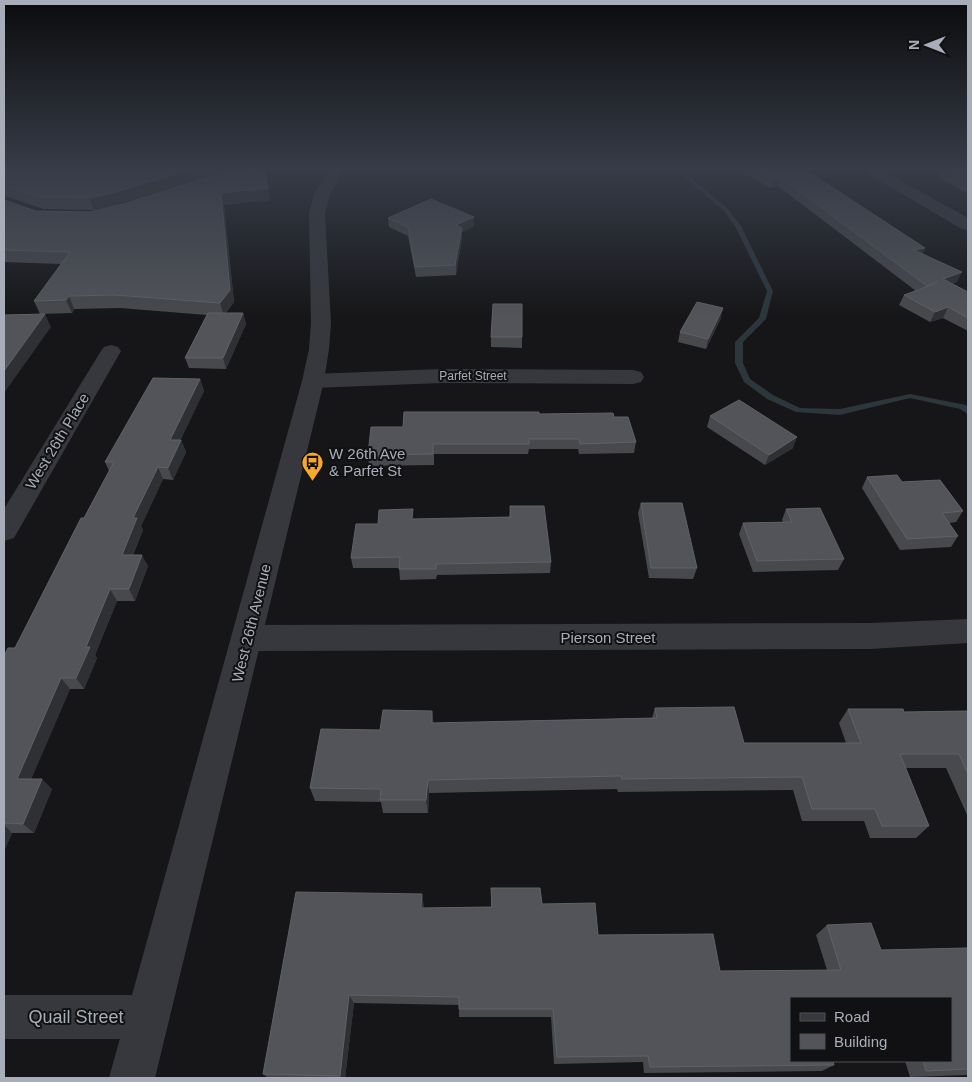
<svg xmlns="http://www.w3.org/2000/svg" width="972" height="1082" font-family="Helvetica,sans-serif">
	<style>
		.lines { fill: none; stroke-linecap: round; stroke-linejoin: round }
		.stream { fill: #2c363d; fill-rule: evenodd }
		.minor { fill: #37383d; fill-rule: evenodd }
		.tertiary { fill: #37383d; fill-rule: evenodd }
		.wall { fill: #47494d }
		.shaded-wall { fill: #2f3033 }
		.building { fill: #525459; stroke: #5f6268 }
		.labels { text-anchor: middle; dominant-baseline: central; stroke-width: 4; stroke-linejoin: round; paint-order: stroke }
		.far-street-label { font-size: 12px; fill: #a8aeb9; stroke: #111113 }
		.street-label { font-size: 15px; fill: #a8aeb9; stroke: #111113 }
		.poi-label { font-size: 15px; fill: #a8aeb9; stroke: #111113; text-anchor: start }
		.near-street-label { font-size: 18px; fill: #a8aeb9; stroke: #111113 }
	</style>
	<rect width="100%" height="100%" fill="#161618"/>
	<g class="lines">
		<path class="stream" d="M673,167H678L728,209L741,226L773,291L766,319L743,342V363L750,379L773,395L800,408L840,409L910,394L966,405L968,407V414L960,409L910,398L840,415L796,412L767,399L744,382L735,363V342L759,318L767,291L735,226L724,211Z"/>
		<g class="minor">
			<path d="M859,167H876L968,218V230L962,229L861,170Z"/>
			<path d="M111,345L118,347L121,351L14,538L4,541V509L101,351L104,347Z"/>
			<path d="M442,369L633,370L641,372L644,377L641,382L633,384L442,383L313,388L305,386L302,381L305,376L313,374Z"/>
			<path d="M968,619V643L870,649L247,651L236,647L232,638L236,629L247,625L870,623Z"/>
			<path d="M4,995H148L163,1002L170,1017L163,1032L148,1039H4Z"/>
		</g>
		<path class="tertiary" d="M332,167H346L331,192L325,213L331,323L329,349L324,381L155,1078H109L302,381L309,349L311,323L309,213L315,192Z"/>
	</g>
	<g class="wall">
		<path d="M4,167L117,205L94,210L44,209L5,196L4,197Z"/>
		<path d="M239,167H265L270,200L224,205L234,302L226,313H243L246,324L226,369L189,368L185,358L207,315L120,308L74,309L72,313L40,314L34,301L61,264L4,262V200L36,211L90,212L123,204Z"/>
		<path d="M732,167H803L923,254L957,282L952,284L968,292V331L943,318L930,322L899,305L904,295L916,291L778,186L771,188Z"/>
		<path d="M942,167H968V194L938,177Z"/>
		<path d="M474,217V226L462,232V238L456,275L416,277L408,236L389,227L388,218Z"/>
		<path d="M721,318L706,349L678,342L680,332Z"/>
		<path d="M491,337H522V348L491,347Z"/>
		<path d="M200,379L204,391L180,440H181L186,452L173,480L163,479L141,526L143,530L133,555L148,566L135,601H117L95,655L97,658L84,689H70L31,779L52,789L34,833H12L4,851V656L15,648L109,471L105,462Z"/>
		<path d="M539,414L614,417L636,442L634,453L579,454L578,449H529L528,454H434V465L369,466L368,455L403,427Z"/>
		<path d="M710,416L793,448L765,465L707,427Z"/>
		<path d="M867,477L902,482L963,511L956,522L949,523L958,536L951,547L900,550L862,488Z"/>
		<path d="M641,503L697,568L693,579L649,578L638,513Z"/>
		<path d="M510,506L551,562L550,573L437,575L436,579L400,580L399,568H353L351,558L378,524L414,519L509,517Z"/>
		<path d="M786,509L844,559L838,570L753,572L739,534L743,523L783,522L782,520Z"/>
		<path d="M655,708L744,743H846L839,723L848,709L904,712L968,711V817L946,768H906L929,826L916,838H870L864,821H802L793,790L618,792L617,789L429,793L428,813H383L381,802L315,801L310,788L380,730L434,723L652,718Z"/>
		<path d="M491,888L542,904L598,935L720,971L827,970L816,935L827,925L881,950L968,948V1075L910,1077L905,1061H951V998H791L834,1065L822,1071L644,1073L643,1062L554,1064L551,1017H459V1005L354,1003L345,1078H268L263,1074L424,905V908L491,907Z"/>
	</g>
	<g class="shaded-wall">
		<path d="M198,167H236L117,205L94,210L89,198Z"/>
		<path d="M265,167L270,200L224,205L234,302L224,316L220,303L221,193Z"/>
		<path d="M780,177L778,186L771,188L774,179Z"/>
		<path d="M474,217V226L462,232V238L456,275V225Z"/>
		<path d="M925,248L921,258L914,250Z"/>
		<path d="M962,272L957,282L939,289L943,279Z"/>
		<path d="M69,296L74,309L72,313L66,300Z"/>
		<path d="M948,307L943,318L930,322L935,312Z"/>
		<path d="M723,308L721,318L706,349L708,339Z"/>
		<path d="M243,313L246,324L226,369L223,358Z"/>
		<path d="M45,314L51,327L4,393V371Z"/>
		<path d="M200,379L204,391L175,452L170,440Z"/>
		<path d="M797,437L793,448L765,465L769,455Z"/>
		<path d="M181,440L186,452L173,480L168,468Z"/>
		<path d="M158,467L163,479L141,526L143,530L128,566L122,555L133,518Z"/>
		<path d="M142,555L148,566L135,601L129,589Z"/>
		<path d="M110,589L117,601L95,655L97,658L84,689L76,678L86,647Z"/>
		<path d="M61,678L70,689L27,789L17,779Z"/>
		<path d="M432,711L434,725L432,723Z"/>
		<path d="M42,779L52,789L34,833L23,824Z"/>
		<path d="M428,780L429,793L428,813L426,800Z"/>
		<path d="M4,825L12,833L4,851Z"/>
		<path d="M422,894L424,905L423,919L421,908Z"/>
		<path d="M349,995L354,1003L345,1078H342L340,1076Z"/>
	</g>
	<g class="building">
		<path d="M4,167H198L112,193L89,198L39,197L4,186Z"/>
		<path d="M239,167H265L268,188L221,193L230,290L220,303L115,295L69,296L66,300L34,301L70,252L4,250V200L36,211L90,212L123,204Z"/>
		<path d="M750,167H803V168L925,248L914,250L962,272L943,279L968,292V318L948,307L935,312L904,295L937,283L938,281L927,286L780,177L774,179Z"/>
		<path d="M943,167H968V180Z"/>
		<path d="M431,199L474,217L456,225L462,228L455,265L415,267L408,227L388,218Z"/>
		<path d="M697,302L723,308L708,339L680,332Z"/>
		<path d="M493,304H522V337H491Z"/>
		<path d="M208,313H243L223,358H185Z"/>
		<path d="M45,314L4,371V316L5,315Z"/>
		<path d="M153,378L200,379L170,440H181L168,468L158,467L133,518H137L122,555H142L129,589H110L86,647H90L76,678H61L17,779H42L23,824L4,823V656L8,648H15L81,518H84L114,462H105Z"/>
		<path d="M739,400L797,437L769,455L710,416Z"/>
		<path d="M404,412H539V414L613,413L614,417H628L636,442L580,444L579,439H529V444H433V454L368,455L371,427H403Z"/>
		<path d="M897,475L902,482L940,480L963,511L942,513L958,536L907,539L867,477Z"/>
		<path d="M641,503H682L697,568H651Z"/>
		<path d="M510,506H544L551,562L436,564V569H399L400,557L351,558L356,524H378L379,510L413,509L412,519L511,517Z"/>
		<path d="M820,508L844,559L757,561L743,523L792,522L786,509Z"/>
		<path d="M734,707L744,743H861L848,709H903L904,712L968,711V774L959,754H900L929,826H882L875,809H812L802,777L622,779L621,776L428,780L426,800H380L381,789L310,788L321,729L380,730L383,710L432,711V723L657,718L655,708Z"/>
		<path d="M491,888H540L542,904L595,903L598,935L713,934L720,971L841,970L827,925L871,923L881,950L968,948V1069L926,1071L923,1061H951V998H791V1061H833L834,1065L650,1067L648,1056L557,1057L553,1009H459V997L349,995L340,1076L263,1074L296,892L422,894L421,908L492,907Z"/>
	</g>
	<linearGradient id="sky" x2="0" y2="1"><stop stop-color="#0c0c0d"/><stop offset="0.53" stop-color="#363c48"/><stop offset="1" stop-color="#363c48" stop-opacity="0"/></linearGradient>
	<rect width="972" height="318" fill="url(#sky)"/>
	<defs>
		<symbol id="bus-pin" viewBox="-11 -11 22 30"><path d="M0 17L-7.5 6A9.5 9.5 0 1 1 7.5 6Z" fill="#f8a72e" stroke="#111113"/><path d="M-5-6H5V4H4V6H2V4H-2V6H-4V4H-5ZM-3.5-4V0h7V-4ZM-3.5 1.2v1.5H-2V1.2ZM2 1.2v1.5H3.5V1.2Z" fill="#111"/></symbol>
	</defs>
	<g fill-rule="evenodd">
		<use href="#bus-pin" x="300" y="450" width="25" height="34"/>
	</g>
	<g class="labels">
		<g class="far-street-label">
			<text x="473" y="376">Parfet Street</text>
		</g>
		<g class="street-label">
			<text transform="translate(57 441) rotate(-59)">West 26th Place</text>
			<text transform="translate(251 623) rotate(-76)">West 26th Avenue</text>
			<text x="608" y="637">Pierson Street</text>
		</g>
		<g class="poi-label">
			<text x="329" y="453">W 26th Ave<tspan x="329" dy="17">&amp; Parfet St</tspan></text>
		</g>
		<g class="near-street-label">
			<text x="76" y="1017">Quail Street</text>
		</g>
	</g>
	<rect width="972" height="1082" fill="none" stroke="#a8aeb9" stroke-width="10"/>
	<rect x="790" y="997" width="162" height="65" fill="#111113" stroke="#4d5055"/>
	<rect x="800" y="1013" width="25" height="8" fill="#37383d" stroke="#4d5055"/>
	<text x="834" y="1022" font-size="15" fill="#a8aeb9">Road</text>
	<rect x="800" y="1034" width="25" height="15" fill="#525459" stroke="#4d5055"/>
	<text x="834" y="1047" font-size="15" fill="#a8aeb9">Building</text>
	<g transform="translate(927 45) rotate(270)" stroke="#111113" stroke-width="4" paint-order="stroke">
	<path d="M0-4L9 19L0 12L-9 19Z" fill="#a8aeb9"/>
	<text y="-8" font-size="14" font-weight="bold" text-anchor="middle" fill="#a8aeb9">N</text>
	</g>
</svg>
